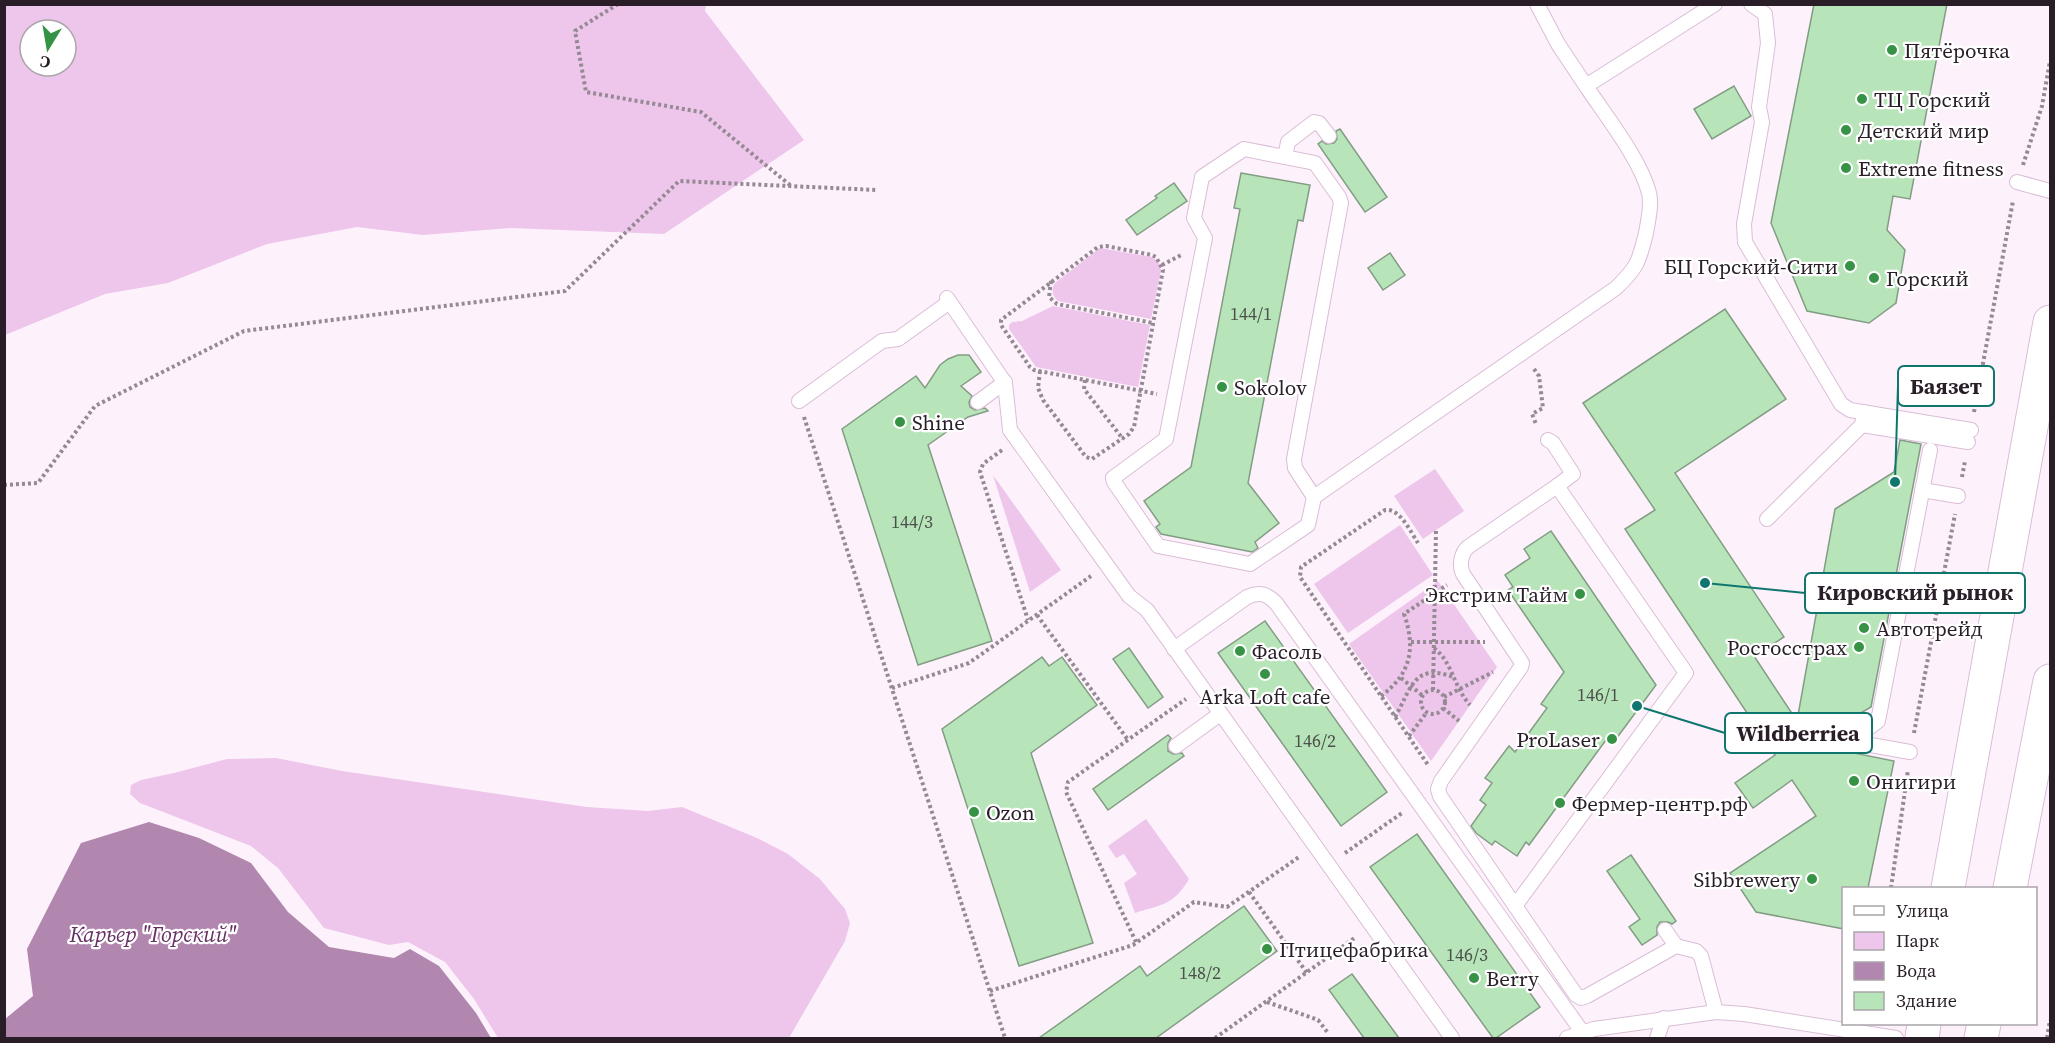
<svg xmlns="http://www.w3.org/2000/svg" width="2055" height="1043" font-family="'Source Serif 4',serif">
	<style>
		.green { fill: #eec5eb; fill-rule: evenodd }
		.water { fill: #b186af }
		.building { fill: #b7e5b9; stroke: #839d84; stroke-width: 1.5 }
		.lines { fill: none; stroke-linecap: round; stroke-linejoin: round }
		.service-casing { stroke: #dabdd7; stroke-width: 16 }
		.primary-casing { stroke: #dabdd7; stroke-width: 35 }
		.path { stroke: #958a94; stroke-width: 4; stroke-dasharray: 3 3; stroke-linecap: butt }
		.service { stroke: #fff; stroke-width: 14 }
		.primary { stroke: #fff; stroke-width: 33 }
		.poi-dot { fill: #369244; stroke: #fff; stroke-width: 2 }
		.labels { text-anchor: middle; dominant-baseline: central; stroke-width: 4.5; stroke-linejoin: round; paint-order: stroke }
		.number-label { font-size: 18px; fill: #4c504c }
		.poi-label { font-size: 21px; fill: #291e28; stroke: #fff; text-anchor: start }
		.water-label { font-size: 22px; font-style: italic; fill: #663065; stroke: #fff }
		.leader { fill: none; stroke: #0f766e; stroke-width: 2 }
		.callout-dot { fill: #0f766e; stroke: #fff; stroke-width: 2 }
		.callout { fill: #fff; stroke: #0f766e; stroke-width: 2 }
		.callout-label { font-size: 22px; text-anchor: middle; font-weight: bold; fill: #291e28 }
	</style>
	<rect width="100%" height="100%" fill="#fdf2fc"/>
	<g class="green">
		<path d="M4,5H706L705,11L804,140L664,234L511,228L423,235L357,227L267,244L168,283L105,294L5,335ZM30,30H66V66H30Z"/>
		<path d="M1100,248L1152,257L1159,263L1161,270L1151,319L1058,301C1052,296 1051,290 1055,283Z"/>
		<path d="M1053,306L1150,325L1138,387L1036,367L1009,329V325L1012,322L1022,321Z"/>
		<path d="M1435,469L1464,511L1423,539L1394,496Z"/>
		<path d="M993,475L1061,570L1030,592Z"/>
		<path d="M1400,525L1433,575L1348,633L1314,584Z"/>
		<path d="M1438,581L1497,667L1431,761L1349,644Z"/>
		<path d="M276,758L342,771L587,807L648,811L682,807L757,838L788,854L820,879L845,909L850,923L845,941L789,1038H498L474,999L445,962L408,942L389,945L324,928L278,868L251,846L140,803L130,794L131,785L141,780L174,773L227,759Z"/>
		<path d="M1146,819L1189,879C1174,905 1161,905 1135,913L1124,883L1137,874L1124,854L1116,858L1108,846Z"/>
	</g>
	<path class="water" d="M149,822L199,838L251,863L288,912L329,947L394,958L410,949L439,966L476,1013L491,1038H5V1019L33,996L27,949L81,843Z"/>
	<g class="building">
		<path d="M1814,4H1947L1910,199L1893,196L1887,230L1905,250L1896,303L1869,323L1807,311L1771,223Z"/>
		<path d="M1734,86L1751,116L1712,139L1694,109Z"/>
		<path d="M1340,129L1387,197L1365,212L1318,144L1322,141L1326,144L1334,143L1337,139L1336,131Z"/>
		<path d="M1241,173L1310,185L1303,221L1298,220L1248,483L1279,523L1255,542L1258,548L1252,552L1161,534L1156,527L1160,524L1144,501L1191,467L1240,209L1234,208Z"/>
		<path d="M1174,183L1187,201L1137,235L1126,220L1157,198L1155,196Z"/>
		<path d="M1390,253L1405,275L1383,290L1368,268Z"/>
		<path d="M1725,309L1786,399L1675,473L1784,637L1754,656L1797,721L1835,509L1894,472L1900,440L1921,444L1871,707L1834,729H1822L1819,732L1817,739L1809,744L1894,761L1868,888H1844V929L1756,912L1730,873L1816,816L1792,780L1753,808L1735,783L1775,755L1625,529L1655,510L1583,403Z"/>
		<path d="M958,355H969L981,372L961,386L972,396L969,402L970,407L975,410L985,408L988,411L968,417L928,445L992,641L918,665L842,429L916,376L925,388L940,365L948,359Z"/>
		<path d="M1551,531L1656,685L1616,739L1606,740L1529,845L1526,842L1517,856L1495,841L1492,845L1476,833L1471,826L1486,805L1480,800L1492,783L1485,778L1509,746L1515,752L1547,708L1541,704L1564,672L1508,590L1513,587L1505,575L1530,558L1524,549Z"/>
		<path d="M1265,621L1387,792L1341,826L1218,653Z"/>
		<path d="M1129,648L1163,697L1148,708L1113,659Z"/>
		<path d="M1042,657L1049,666L1062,657L1097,705L1031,753L1093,943L1019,966L942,729Z"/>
		<path d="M1168,735L1171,738L1168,743V751L1173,754L1182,753L1184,756L1108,810L1093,789Z"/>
		<path d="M1417,834L1540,1007L1496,1038H1493L1370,867Z"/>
		<path d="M1631,855L1676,921L1672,924L1668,922H1660L1657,927V935L1642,945L1629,927L1640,919L1607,871Z"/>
		<path d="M1244,906L1277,951L1156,1038H1039L1140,966L1147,976Z"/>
		<path d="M1352,974L1399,1038H1364L1329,990Z"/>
	</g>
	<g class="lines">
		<defs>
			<g id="service">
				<path d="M1537,4L1558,44L1586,86L1715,4"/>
				<path d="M1751,4L1765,14L1768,43L1759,107L1762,122L1744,224L1745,242L1841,404L1850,410L1971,430"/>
				<path d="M1244,149L1315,163L1339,197L1341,203L1294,459L1295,468L1314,497L1308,525L1250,564L1158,546L1114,482L1113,478L1166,439L1205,238L1194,218L1202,177Z"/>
				<path d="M1285,157L1288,142L1314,122L1319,123L1329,136"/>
				<path d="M2017,182L2050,191"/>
				<path d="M947,298L1005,383L1010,430L1129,596L1147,610L1452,1038"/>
				<path d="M799,401L882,341L898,339L948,303"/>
				<path d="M978,402L1005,382"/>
				<path d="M1862,425L1968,442"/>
				<path d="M1557,486L1468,547C1461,553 1459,566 1463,574L1522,663L1521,667L1441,781L1438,789L1440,796L1576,995L1581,998L1587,996L1676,946L1696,951L1701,956L1716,1012"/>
				<path d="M1922,490L1958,496"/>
				<path d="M1314,497L1616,288C1637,268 1639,262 1646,233C1648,221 1652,205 1649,193C1641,160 1605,115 1586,86"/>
				<path d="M1767,519L1862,425L1864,412"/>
				<path d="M1174,649L1247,597C1260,592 1266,593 1276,603L1583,1033"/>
				<path d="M1826,737L1910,752"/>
				<path d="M1852,741L1878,721L1930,450"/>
				<path d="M1176,746L1220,714"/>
				<path d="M1515,906L1686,673L1557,486L1573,474L1553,443L1548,440"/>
				<path d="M1665,930L1676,946"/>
				<path d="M1567,1038L1594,1029L1716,1012L1744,1014L1896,1038"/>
				<path d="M1657,1038L1664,1018"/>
			</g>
			<g id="primary">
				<path d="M1948,888L2050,322"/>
				<path d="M2010,888L2050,681"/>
				<path d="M1922,1038L1924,1024"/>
				<path d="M1981,1038L1984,1024"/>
			</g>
		</defs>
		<use href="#service" class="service-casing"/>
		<use href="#primary" class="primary-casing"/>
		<g class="path">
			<path d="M618,4L575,31L586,92L701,112L790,185"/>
			<path d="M2023,165L2042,106L2050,61"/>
			<path d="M1162,265L1183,254"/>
			<path d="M1051,281L1049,297L1057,304L1153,323"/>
			<path d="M1534,369L1539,376L1543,408L1532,414L1536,424"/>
			<path d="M1040,371L1038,388L1043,400L1086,457L1092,459L1129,434L1134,427L1163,270L1156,257L1152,255L1106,246L1098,247L1001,320V325L1030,367L1034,370C1075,378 1116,386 1157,394"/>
			<path d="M1085,380L1084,389L1123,439"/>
			<path d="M1974,412L2013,201"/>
			<path d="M804,417L1005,1038"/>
			<path d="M1002,450L983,464L980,472L1028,620"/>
			<path d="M1962,477L1965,461"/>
			<path d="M4,485L38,483L95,406L244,331L565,291L679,181L877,190"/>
			<path d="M1418,543C1410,531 1400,508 1385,510L1301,567L1300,577L1428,765"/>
			<path d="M1037,615L1128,740"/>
			<path d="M1411,642H1485"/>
			<path d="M1434,648C1453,663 1453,686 1470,705"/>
			<path d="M1401,678L1423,696"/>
			<path d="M892,688L969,663L1091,576"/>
			<path d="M1433,690L1436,530"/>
			<circle cx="1433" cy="702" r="12"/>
			<path d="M1381,696C1411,674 1416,648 1404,614L1447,585"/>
			<path d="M1444,697L1493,672"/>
			<path d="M1443,708L1459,721"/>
			<path d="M1395,717C1411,690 1413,662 1453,677"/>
			<path d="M1914,733L1955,514"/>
			<path d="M1409,736L1427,712"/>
			<path d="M1345,853L1402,813"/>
			<path d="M1891,888L1908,770"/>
			<path d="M1249,892L1307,973"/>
			<path d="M1136,942L1066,792L1068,782L1186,699"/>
			<path d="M990,991L1133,945L1194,902L1227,907L1299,857"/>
			<path d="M1267,1002L1318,1020L1328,1033"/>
			<path d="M1215,1038L1356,937"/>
			<path d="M2047,1038L2050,1020"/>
		</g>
		<use href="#service" class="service"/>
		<use href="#primary" class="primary"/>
	</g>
	<g class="poi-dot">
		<circle cx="1892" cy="50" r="6"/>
		<circle cx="1862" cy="99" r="6"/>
		<circle cx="1846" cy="130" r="6"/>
		<circle cx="1846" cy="168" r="6"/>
		<circle cx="1850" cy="266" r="6"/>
		<circle cx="1874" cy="278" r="6"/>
		<circle cx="1222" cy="387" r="6"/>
		<circle cx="900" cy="422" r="6"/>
		<circle cx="1580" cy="594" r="6"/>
		<circle cx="1864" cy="628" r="6"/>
		<circle cx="1859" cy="647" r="6"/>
		<circle cx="1240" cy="651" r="6"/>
		<circle cx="1265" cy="674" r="6"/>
		<circle cx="1612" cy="739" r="6"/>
		<circle cx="1854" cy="781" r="6"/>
		<circle cx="1560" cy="803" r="6"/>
		<circle cx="974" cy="812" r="6"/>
		<circle cx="1812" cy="879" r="6"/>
		<circle cx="1267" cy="949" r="6"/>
		<circle cx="1474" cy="978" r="6"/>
	</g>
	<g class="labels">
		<g class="number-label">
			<text x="1251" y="313">144/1</text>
			<text x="912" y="521">144/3</text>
			<text x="1598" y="694">146/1</text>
			<text x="1315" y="740">146/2</text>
			<text x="1467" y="954">146/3</text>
			<text x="1200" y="972">148/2</text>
		</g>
		<g class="poi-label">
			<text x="1904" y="50">Пятёрочка</text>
			<text x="1874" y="99">ТЦ Горский</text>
			<text x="1858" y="130">Детский мир</text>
			<text x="1858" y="168">Extreme fitness</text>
			<text x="1838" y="266" text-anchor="end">БЦ Горский-Сити</text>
			<text x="1886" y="278">Горский</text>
			<text x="1234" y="387">Sokolov</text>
			<text x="912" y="422">Shine</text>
			<text x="1568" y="594" text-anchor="end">Экстрим Тайм</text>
			<text x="1876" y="628">Автотрейд</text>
			<text x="1847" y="647" text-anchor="end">Росгосстрах</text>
			<text x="1252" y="651">Фасоль</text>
			<text x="1265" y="696" text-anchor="middle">Arka Loft cafe</text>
			<text x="1600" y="739" text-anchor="end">ProLaser</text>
			<text x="1866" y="781">Онигири</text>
			<text x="1572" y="803">Фермер-центр.рф</text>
			<text x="986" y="812">Ozon</text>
			<text x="1800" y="879" text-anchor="end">Sibbrewery</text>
			<text x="1279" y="949">Птицефабрика</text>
			<text x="1486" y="978">Berry</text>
		</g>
		<g class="water-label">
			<text x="153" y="934">Карьер "Горский"</text>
		</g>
	</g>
	<path class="leader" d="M1895 482L1898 386M1705 583L1805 593M1637 706L1725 733"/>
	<g class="callout-dot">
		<circle cx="1895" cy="482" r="6"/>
		<circle cx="1705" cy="583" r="6"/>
		<circle cx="1637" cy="706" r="6"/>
	</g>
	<g class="callout">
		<rect x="1898" y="366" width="96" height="40" rx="6"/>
		<rect x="1805" y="573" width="220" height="40" rx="6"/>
		<rect x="1725" y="713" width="147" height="40" rx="6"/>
	</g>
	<g class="callout-label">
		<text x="1946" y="394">Баязет</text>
		<text x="1915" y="600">Кировский рынок</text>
		<text x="1798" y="741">Wildberriea</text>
	</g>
	<rect width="2055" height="1043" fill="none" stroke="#291e28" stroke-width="12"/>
	<rect x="1842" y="887" width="195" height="138" fill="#ffffff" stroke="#a9a5a9" stroke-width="1.5"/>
	<rect x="1854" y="906" width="30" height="9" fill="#ffffff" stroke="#a9a5a9" stroke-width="1.5"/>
	<text x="1896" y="917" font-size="18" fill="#291e28">Улица</text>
	<rect x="1854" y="932" width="30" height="18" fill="#eec5eb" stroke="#a9a5a9" stroke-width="1.5"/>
	<text x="1896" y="947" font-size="18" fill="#291e28">Парк</text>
	<rect x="1854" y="962" width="30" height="18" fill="#b186af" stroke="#a9a5a9" stroke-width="1.5"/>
	<text x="1896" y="977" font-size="18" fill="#291e28">Вода</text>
	<rect x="1854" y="992" width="30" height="18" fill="#b7e5b9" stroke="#a9a5a9" stroke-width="1.5"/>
	<text x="1896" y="1007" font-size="18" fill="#291e28">Здание</text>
	<g transform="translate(48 48) rotate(191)"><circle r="28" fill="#ffffff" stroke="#a9a5a9" stroke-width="1.5"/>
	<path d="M0-4.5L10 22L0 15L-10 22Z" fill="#369244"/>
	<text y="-9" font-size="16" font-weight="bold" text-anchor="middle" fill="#291e28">С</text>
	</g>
</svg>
